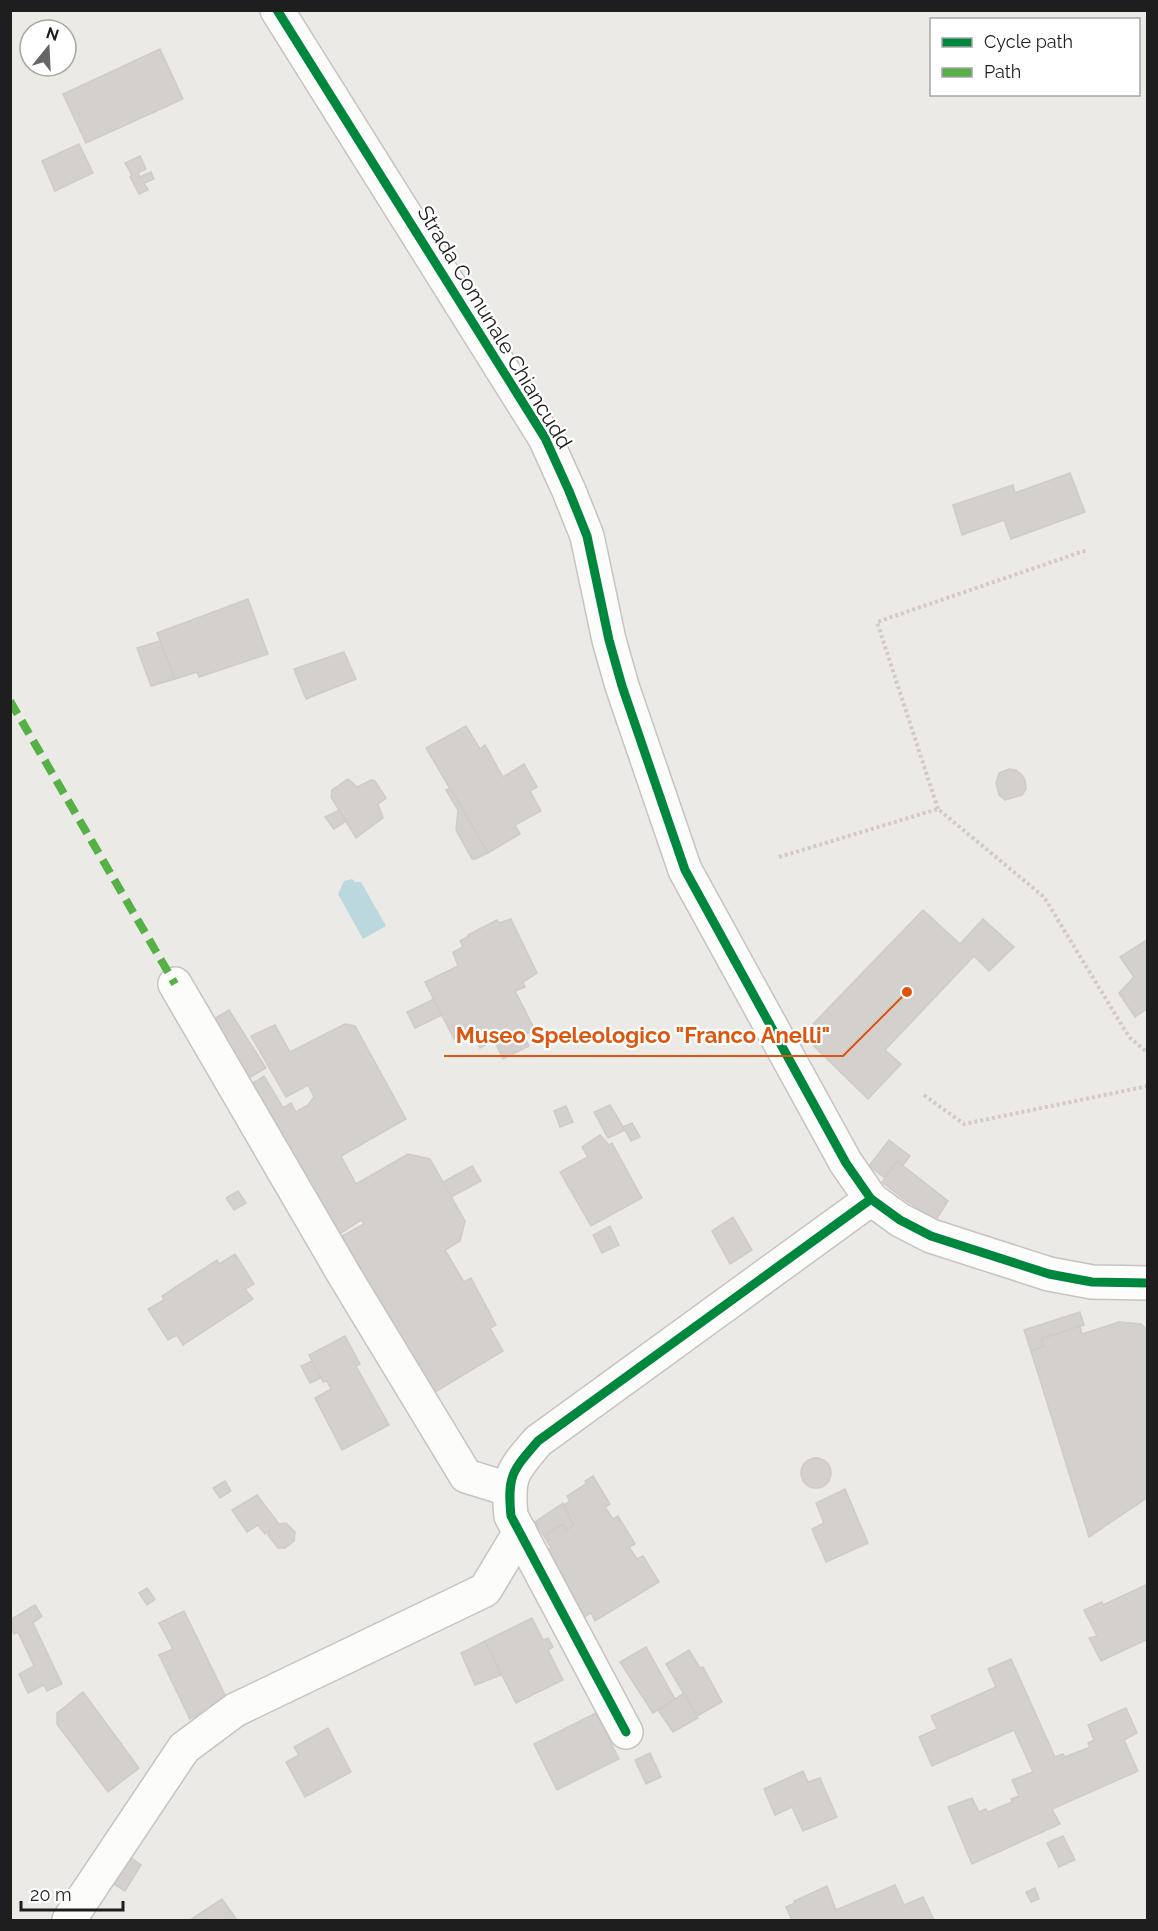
<svg xmlns="http://www.w3.org/2000/svg" width="1158" height="1931" font-family="Raleway,sans-serif">
	<style>
		.water { fill: #bbd8de }
		.building { fill: #d3d0cd; stroke: #cfcbc8; stroke-width: 1.5 }
		.lines { fill: none; stroke-linecap: round; stroke-linejoin: round }
		.minor-casing { stroke: #c5c4c2; stroke-width: 36 }
		.path { stroke: #d5c8c6; stroke-width: 4; stroke-dasharray: 3 3; stroke-linecap: butt }
		.minor { stroke: #fcfcfb; stroke-width: 33 }
		.quiet { stroke: #55b145; stroke-width: 8; stroke-dasharray: 15 8; stroke-linecap: butt }
		.cycleway-casing { stroke: #fff; stroke-width: 13 }
		.cycleway { stroke: #00873e; stroke-width: 9 }
		.labels { text-anchor: middle; dominant-baseline: central; stroke-width: 4.5; stroke-linejoin: round; paint-order: stroke }
		.street-label { font-size: 21px; fill: #1e1e1e; stroke: #fff }
		.leader { fill: none; stroke: #de560d; stroke-width: 2 }
		.callout-dot { fill: #de560d; stroke: #fff; stroke-width: 2 }
		.callout-label { font-size: 22px; text-anchor: middle; font-weight: bold; fill: #de560d; stroke: #fff; stroke-width: 4.5; stroke-linejoin: round; paint-order: stroke }
	</style>
	<rect width="100%" height="100%" fill="#eceae6"/>
	<path class="water" d="M352,879L355,882H361L386,926L363,939L338,894L344,881Z"/>
	<g class="building">
		<path d="M160,49L183,99L86,143L63,94Z"/>
		<path d="M79,144L93,173L55,191L42,161Z"/>
		<path d="M140,156L146,169L138,173L140,177L151,172L154,179L144,183L148,190L139,194L130,177L132,175L125,163Z"/>
		<path d="M1070,473L1085,512L1011,539L1004,520L962,535L953,505L1013,485L1015,493Z"/>
		<path d="M248,599L268,654L199,677L197,672L175,679L157,633Z"/>
		<path d="M160,641L175,679L151,686L137,648Z"/>
		<path d="M344,652L356,679L306,699L294,669Z"/>
		<path d="M466,726L480,749L485,745L503,777L524,764L537,787L530,791L541,811L515,825L520,834L488,853L426,748Z"/>
		<path d="M1009,769L1016,770L1022,775L1025,780L1026,789L1022,795L1005,800L999,795L996,783L999,773Z"/>
		<path d="M348,779L357,787L371,780L375,781L386,798L378,804L383,818L356,838L331,797L332,790Z"/>
		<path d="M450,788L488,853L475,859H472L456,830L458,810L446,790Z"/>
		<path d="M339,810L346,821L334,829L325,817Z"/>
		<path d="M923,910L960,944L983,919L1014,947L989,971L974,956L885,1050L901,1064L868,1099L812,1044L809,1032L813,1024Z"/>
		<path d="M511,919L537,973L523,982L525,987L515,991L535,1030L523,1035L529,1046L503,1059L494,1040L480,1048L470,1028L454,1039L425,982L458,966L453,952L463,947L460,941L469,936L468,935L497,920L499,923Z"/>
		<path d="M1148,939V1008L1135,1017L1119,993L1134,977L1120,957Z"/>
		<path d="M434,999L442,1015L415,1028L407,1012Z"/>
		<path d="M229,1010L266,1068L247,1079L212,1020Z"/>
		<path d="M345,1024L355,1026L406,1119L341,1156L356,1184L408,1154L430,1159L465,1221L460,1241L445,1250L464,1282L471,1278L496,1325L490,1328L503,1351L432,1394L342,1236L364,1224L361,1220L338,1235L250,1085L264,1076L283,1108L291,1103L296,1112L308,1105L314,1097L308,1085L286,1097L251,1036L275,1025L290,1052Z"/>
		<path d="M610,1105L623,1127L632,1123L640,1137L631,1141L625,1130L608,1138L594,1112Z"/>
		<path d="M566,1106L573,1122L560,1127L554,1111Z"/>
		<path d="M600,1135L609,1145L612,1143L642,1198L591,1226L560,1172L588,1157L582,1147Z"/>
		<path d="M889,1140L910,1156L903,1165L897,1161L885,1178L869,1166Z"/>
		<path d="M897,1161L948,1201L936,1220L905,1200L882,1182Z"/>
		<path d="M472,1166L481,1181L451,1197L443,1182Z"/>
		<path d="M238,1191L246,1203L234,1210L226,1198Z"/>
		<path d="M733,1217L752,1250L730,1264L712,1231Z"/>
		<path d="M610,1226L619,1245L602,1253L593,1235Z"/>
		<path d="M235,1254L254,1284L245,1289L253,1299L183,1345L177,1335L168,1340L148,1309L164,1300L162,1296L217,1260L219,1264Z"/>
		<path d="M1080,1312L1084,1325L1041,1339L1044,1346L1031,1351L1024,1330Z"/>
		<path d="M1119,1322L1141,1324L1148,1331V1497L1089,1537L1031,1351L1044,1346L1041,1339L1080,1326L1082,1334Z"/>
		<path d="M345,1336L360,1364L356,1366L389,1425L342,1450L315,1398L331,1389L327,1381L323,1382L309,1355Z"/>
		<path d="M312,1361L321,1378L310,1383L301,1366Z"/>
		<circle cx="816" cy="1473" r="15"/>
		<path d="M593,1476L610,1504L605,1507L613,1519L618,1516L635,1544L629,1547L637,1559L643,1556L659,1582L595,1621L591,1613L585,1617L546,1551L551,1548L547,1541L550,1540L546,1534L563,1524L567,1530L573,1525L564,1505L570,1501L567,1496L586,1484L585,1481Z"/>
		<path d="M225,1481L231,1491L220,1498L213,1488Z"/>
		<path d="M845,1489L868,1543L826,1562L812,1529L824,1523L816,1503Z"/>
		<path d="M257,1495L279,1524L286,1523L295,1532L294,1541L285,1548H278L268,1535L269,1531L265,1534L258,1525L247,1532L232,1510Z"/>
		<path d="M563,1503L573,1525L567,1530L563,1524L546,1534L550,1540L547,1541L535,1522Z"/>
		<path d="M1148,1584V1639L1101,1661L1089,1638L1097,1636L1084,1610L1102,1602L1103,1605Z"/>
		<path d="M147,1588L155,1599L147,1605L139,1593Z"/>
		<path d="M35,1605L42,1616L33,1623L62,1684L47,1691L44,1685L28,1693L19,1674L34,1666L18,1632L14,1634L10,1626V1620Z"/>
		<path d="M184,1611L227,1699L190,1719L159,1655L173,1649L159,1623Z"/>
		<path d="M532,1618L543,1640L548,1638L553,1647L548,1650L563,1680L516,1703L485,1641Z"/>
		<path d="M485,1641L501,1675L475,1685L461,1653Z"/>
		<path d="M646,1647L675,1699L653,1713L620,1662Z"/>
		<path d="M689,1650L700,1668L703,1667L722,1702L697,1716L666,1664Z"/>
		<path d="M1011,1659L1055,1757L1063,1754L1065,1757L1090,1747L1088,1743L1094,1740L1088,1725L1126,1708L1137,1733L1124,1740L1138,1771L1052,1809L1060,1824L972,1864L948,1807L972,1798L979,1812L986,1809L988,1812L1012,1802L1011,1799L1019,1796L1012,1780L1033,1772L1014,1730L932,1766L919,1737L937,1729L931,1716L996,1687L988,1669Z"/>
		<path d="M83,1692L139,1768L108,1792L57,1724V1713Z"/>
		<path d="M684,1693L698,1718L673,1732L658,1710Z"/>
		<path d="M596,1713L619,1759L557,1790L534,1744Z"/>
		<path d="M328,1728L351,1772L305,1797L286,1762L299,1755L294,1747Z"/>
		<path d="M650,1753L661,1777L646,1784L635,1760Z"/>
		<path d="M803,1771L808,1782L820,1778L837,1817L803,1831L792,1807L775,1815L764,1789Z"/>
		<path d="M1063,1836L1075,1860L1059,1867L1047,1843Z"/>
		<path d="M126,1854L141,1865L125,1891L109,1881Z"/>
		<path d="M895,1885L904,1905L923,1897L934,1920H792L786,1907L795,1903L794,1901L827,1886L836,1910Z"/>
		<path d="M1035,1888L1039,1899L1031,1902L1026,1892Z"/>
		<path d="M222,1899L237,1920H190Z"/>
	</g>
	<g class="lines">
		<defs>
			<g id="minor">
				<path d="M277,10L545,438L569,491L587,536L609,640L622,686L685,870L846,1163L871,1199L900,1220L931,1236L1049,1274L1092,1282L1148,1283"/>
				<path d="M175,984L346,1278L466,1476L508,1489"/>
				<path d="M626,1732L511,1516C507,1476 512,1471 538,1441L871,1199"/>
				<path d="M69,1920L184,1748L235,1710L485,1590L520,1532"/>
			</g>
		</defs>
		<use href="#minor" class="minor-casing"/>
		<g class="path">
			<path d="M938,809L877,622L1087,550"/>
			<path d="M779,857L938,809L1044,897L1129,1037L1148,1053"/>
			<path d="M924,1095L964,1124L1148,1086"/>
		</g>
		<use href="#minor" class="minor"/>
		<path class="quiet" d="M10,701L175,984"/>
		<defs>
			<g id="cycleway">
				<path d="M277,10L545,438L569,491L587,536L609,640L622,686L685,870L846,1163L871,1199L900,1220L931,1236L1049,1274L1092,1282L1148,1283"/>
				<path d="M626,1732L511,1516C507,1476 512,1471 538,1441L871,1199"/>
			</g>
		</defs>
		<use href="#cycleway" class="cycleway-casing"/>
		<use href="#cycleway" class="cycleway"/>
	</g>
	<g class="labels">
		<g class="street-label">
			<text transform="translate(495 327) rotate(59)">Strada Comunale Chiancudd</text>
		</g>
	</g>
	<path class="leader" d="M907 992L843 1056H444"/>
	<circle class="callout-dot" cx="907" cy="992" r="6"/>
	<g class="callout-label">
		<text x="643" y="1043">Museo Speleologico "Franco Anelli"</text>
	</g>
	<rect width="1158" height="1931" fill="none" stroke="#1e1e1e" stroke-width="24"/>
	<rect x="930" y="18" width="210" height="78" fill="#ffffff" stroke="#a5a5a5" stroke-width="1.5"/>
	<rect x="942" y="38" width="30" height="9" fill="#00873e" stroke="#a5a5a5" stroke-width="1.5"/>
	<text x="984" y="48" font-size="18" fill="#1e1e1e">Cycle path</text>
	<rect x="942" y="68" width="30" height="9" fill="#55b145" stroke="#a5a5a5" stroke-width="1.5"/>
	<text x="984" y="78" font-size="18" fill="#1e1e1e">Path</text>
	<g transform="translate(48 48) rotate(18)"><circle r="28" fill="#ffffff" stroke="#a5a5a5" stroke-width="1.5"/>
	<path d="M0-4.5L10 22L0 15L-10 22Z" fill="#666564"/>
	<text y="-9" font-size="16" font-weight="bold" text-anchor="middle" fill="#1e1e1e">N</text>
	</g>
	<path d="M21 1901v9h102v-9" fill="none" stroke="#1e1e1e" stroke-width="3"/>
	<text x="30" y="1901" font-size="18" fill="#1e1e1e" stroke="#ffffff" stroke-width="4.5" paint-order="stroke">20 m</text>
</svg>
